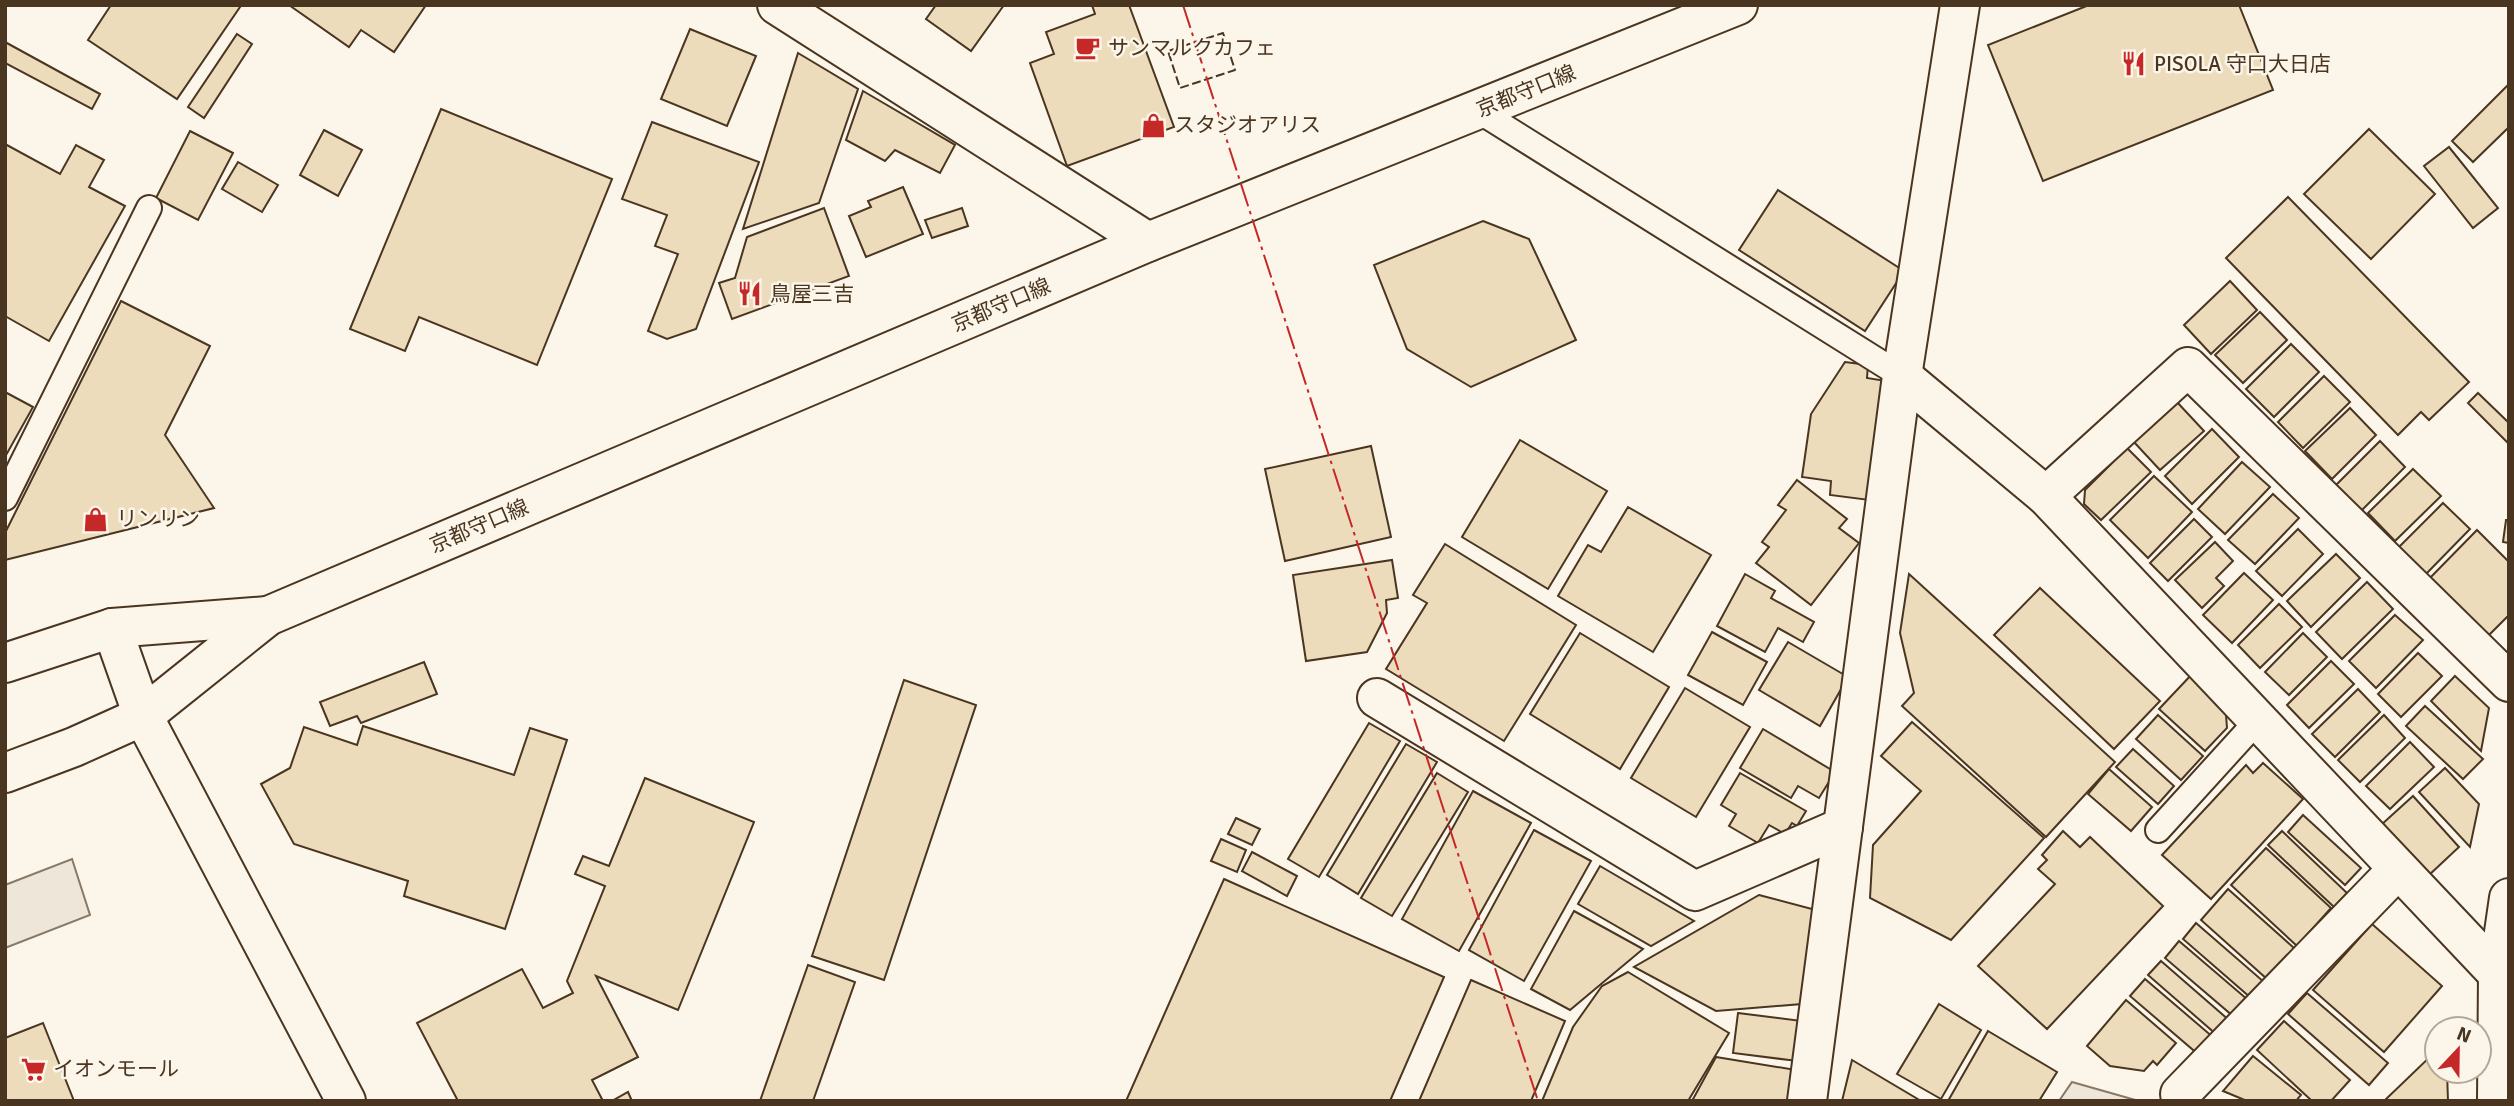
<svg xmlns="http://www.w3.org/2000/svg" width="2514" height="1106" font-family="Signika,'Noto Sans JP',sans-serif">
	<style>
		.green { fill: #ede6d9; stroke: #887966; stroke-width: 2 }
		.building { fill: #ecdcbc; stroke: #4a3520; stroke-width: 2 }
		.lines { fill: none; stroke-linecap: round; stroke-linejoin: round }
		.lane-casing { stroke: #4a3520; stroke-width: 28 }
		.street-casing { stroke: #4a3520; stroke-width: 42 }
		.secondary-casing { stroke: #4a3520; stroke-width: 42 }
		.primary-casing { stroke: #4a3520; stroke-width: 42 }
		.lane { stroke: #fbf6e9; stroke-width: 24 }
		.street { stroke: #fbf6e9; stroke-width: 38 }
		.secondary { stroke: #fbf6e9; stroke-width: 38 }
		.primary { stroke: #fbf6e9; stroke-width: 38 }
		.fence { stroke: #4a3520; stroke-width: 2; stroke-dasharray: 9 3.5; stroke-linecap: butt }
		.power { stroke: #c62828; stroke-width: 2; stroke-dasharray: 24 5 3.5 5; stroke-linecap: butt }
		.labels { text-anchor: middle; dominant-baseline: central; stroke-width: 5; stroke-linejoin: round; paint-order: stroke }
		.poi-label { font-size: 21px; fill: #4a3520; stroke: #fbf6e9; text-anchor: start }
		.street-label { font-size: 21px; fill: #4a3520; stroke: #fbf6e9 }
	</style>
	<rect width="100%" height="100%" fill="#fbf6e9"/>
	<g class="green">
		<path d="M72,859L90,915L5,948V885Z"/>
		<path d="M2072,1082L2139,1101H2059Z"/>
	</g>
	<g class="building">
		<path d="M111,5H237L240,7L177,99L88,40Z"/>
		<path d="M289,5H426L394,52L361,30L349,47Z"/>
		<path d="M936,5H1004L971,51L926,19Z"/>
		<path d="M1092,5H1129L1174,127L1067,166L1030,63L1054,54L1046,32L1095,14Z"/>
		<path d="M2089,5H2239L2273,90L2043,181L1988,45Z"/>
		<path d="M690,29L756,56L727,126L661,99Z"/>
		<path d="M237,34L252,44L204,118L188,107Z"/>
		<path d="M5,42L100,94L92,109L5,63Z"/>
		<path d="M798,53L858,89L819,203L743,229Z"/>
		<path d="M2509,84V127L2473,162L2452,141Z"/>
		<path d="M863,91L955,145L940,173L895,150L885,161L846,140Z"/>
		<path d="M441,109L612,179L537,365L419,317L405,351L350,329Z"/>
		<path d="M652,122L759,162L696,329L667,339L648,331L678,254L655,246L667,215L622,199Z"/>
		<path d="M2369,129L2435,194L2371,259L2304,194Z"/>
		<path d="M324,130L362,150L338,196L300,175Z"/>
		<path d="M190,131L233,153L198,220L156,198Z"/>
		<path d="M5,144L60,174L76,145L104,160L89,187L125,206L49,341L5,316Z"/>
		<path d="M2449,147L2498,208L2473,228L2424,166Z"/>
		<path d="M238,162L278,185L262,212L222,189Z"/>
		<path d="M903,187L923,234L866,257L849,216L871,207L868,201Z"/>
		<path d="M1778,190L1904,271L1865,331L1739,250Z"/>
		<path d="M2288,197L2469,382L2429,420L2421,412L2398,435L2226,258Z"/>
		<path d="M824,208L849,276L732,319L719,283L735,278L747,237Z"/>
		<path d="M962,208L968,226L932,238L925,220Z"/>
		<path d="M1483,221L1529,239L1576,340L1471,387L1407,349L1374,265Z"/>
		<path d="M2230,281L2257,310L2211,354L2184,325Z"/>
		<path d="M121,301L210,346L165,435L214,508L5,560V533Z"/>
		<path d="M2260,312L2287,340L2243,383L2215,355Z"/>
		<path d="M2291,344L2319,372L2274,417L2246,389Z"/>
		<path d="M1845,362L1868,365L1867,378L1892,382L1877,501L1830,495L1831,481L1802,477L1811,414Z"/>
		<path d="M2324,376L2350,402L2303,448L2278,422Z"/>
		<path d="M5,392L33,407L5,457Z"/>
		<path d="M2478,393L2509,423V444L2468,403Z"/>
		<path d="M2176,401L2204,431L2160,470L2133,441Z"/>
		<path d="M2350,408L2376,435L2332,479L2305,451Z"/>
		<path d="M2212,429L2239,457L2192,504L2165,476Z"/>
		<path d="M1520,440L1607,491L1548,589L1462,537Z"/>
		<path d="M2380,441L2405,467L2360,512L2334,487Z"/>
		<path d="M1371,446L1391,537L1285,561L1265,469Z"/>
		<path d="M2127,448L2151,472L2101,520L2084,504L2085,490Z"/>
		<path d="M2242,462L2270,487L2225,534L2198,509Z"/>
		<path d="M2413,469L2441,496L2395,541L2368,513Z"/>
		<path d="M2154,476L2192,512L2148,558L2110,520Z"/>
		<path d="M1797,480L1847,519L1839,528L1859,543L1811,605L1756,563L1769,547L1762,542L1786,510L1778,505Z"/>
		<path d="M2273,494L2299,518L2255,564L2228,540Z"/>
		<path d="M2443,503L2470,529L2425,575L2398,548Z"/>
		<path d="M1628,507L1711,555L1653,652L1558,596L1588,545L1601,552Z"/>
		<path d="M2194,519L2212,537L2168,581L2150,563Z"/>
		<path d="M2506,520H2509V543L2503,542Z"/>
		<path d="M2298,529L2323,554L2282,596L2256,571Z"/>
		<path d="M2477,530L2509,562V615L2482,642L2424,584Z"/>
		<path d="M2215,542L2233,561L2216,578L2224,586L2202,608L2175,580Z"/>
		<path d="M1445,544L1576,625L1504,741L1386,669L1427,603L1413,595Z"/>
		<path d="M2336,554L2360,578L2311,627L2287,601Z"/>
		<path d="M1392,560L1398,598L1386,600L1387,613L1367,652L1306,661L1293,575Z"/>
		<path d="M2244,573L2273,600L2232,643L2203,615Z"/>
		<path d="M1745,574L1775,591L1771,598L1814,622L1803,642L1778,628L1765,652L1717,626Z"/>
		<path d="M1909,574L2115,762L2046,837L1902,706L1914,693L1900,633Z"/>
		<path d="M2367,582L2393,609L2342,659L2316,632Z"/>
		<path d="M2040,588L2160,701L2114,749L1994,635Z"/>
		<path d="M2279,604L2302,627L2260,668L2238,645Z"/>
		<path d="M2395,615L2423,640L2376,688L2349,661Z"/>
		<path d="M1712,632L1767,662L1743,705L1688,675Z"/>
		<path d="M1580,633L1669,687L1620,769L1530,714Z"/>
		<path d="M2303,633L2327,657L2289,695L2265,672Z"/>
		<path d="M1788,642L1848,677L1820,726L1759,690Z"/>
		<path d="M2418,653L2442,676L2401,717L2378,694Z"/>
		<path d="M2331,661L2354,684L2309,728L2287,705Z"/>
		<path d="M424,662L437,694L361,723L357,716L330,726L320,702Z"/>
		<path d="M2194,672L2225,702L2227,728L2205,751L2159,709Z"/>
		<path d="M2455,676L2489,708L2481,751L2431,701Z"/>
		<path d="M904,680L976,705L884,980L812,956Z"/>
		<path d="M1685,688L1750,727L1696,817L1631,778Z"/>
		<path d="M2358,689L2380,712L2335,757L2312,734Z"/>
		<path d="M2425,706L2483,759L2463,779L2406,726Z"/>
		<path d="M2158,715L2203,756L2181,780L2136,739Z"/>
		<path d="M2384,715L2405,738L2360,782L2338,760Z"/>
		<path d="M1912,722L2044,838L1951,940L1870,898L1873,845L1921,791L1881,756Z"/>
		<path d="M1369,723L1400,741L1319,877L1288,859Z"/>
		<path d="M363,726L514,775L530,728L567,740L505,929L404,896L408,881L294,844L261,784L290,768L304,727L357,745Z"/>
		<path d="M1763,729L1835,772L1819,798L1798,786L1791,798L1740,768Z"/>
		<path d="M2410,742L2434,767L2390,809L2366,786Z"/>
		<path d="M1406,744L1437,762L1358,894L1327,875Z"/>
		<path d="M2133,749L2174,786L2158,804L2116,767Z"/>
		<path d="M2263,763L2303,799L2211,899L2162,855L2246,765L2253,773Z"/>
		<path d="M2445,768L2479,804L2470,847L2419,792Z"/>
		<path d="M2109,769L2152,807L2131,831L2088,794Z"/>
		<path d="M1437,773L1468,792L1392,916L1361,898Z"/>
		<path d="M1740,773L1806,811L1797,826L1792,823L1785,834L1769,825L1758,843L1729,826L1736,814L1721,805Z"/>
		<path d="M645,778L754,822L678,1010L596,976L638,1057L592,1080L603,1101H458L417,1023L522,969L543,1008L573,993L567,981L605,886L575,874L583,856L609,866Z"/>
		<path d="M1473,791L1531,823L1459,951L1402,919Z"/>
		<path d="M2413,796L2459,847L2428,876L2381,825Z"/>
		<path d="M2303,815L2361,868L2345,885L2288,832Z"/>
		<path d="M1236,818L1260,829L1252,845L1228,834Z"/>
		<path d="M1534,830L1591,861L1524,981L1469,950Z"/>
		<path d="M2063,831L2080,847L2090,837L2163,906L2047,1029L1978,966L2055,884L2038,869L2047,860L2042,855Z"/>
		<path d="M2282,831L2347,893L2334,907L2268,845Z"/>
		<path d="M1221,839L1246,850L1237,872L1211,861Z"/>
		<path d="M2266,848L2331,908L2297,946L2231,885Z"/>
		<path d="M1252,852L1297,876L1287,896L1242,871Z"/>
		<path d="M1600,866L1694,921L1651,946L1578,904Z"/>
		<path d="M1224,879L1444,977L1390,1101H1126Z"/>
		<path d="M2228,889L2294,948L2267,979L2201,920Z"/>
		<path d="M1759,895L1827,913L1802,1004L1716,1011L1634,967Z"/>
		<path d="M1574,911L1643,949L1570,1010L1531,989Z"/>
		<path d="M2196,923L2264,982L2251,998L2183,939Z"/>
		<path d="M2372,924L2442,986L2384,1052L2313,990Z"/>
		<path d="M2179,941L2248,1000L2233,1016L2165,958Z"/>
		<path d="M2161,961L2230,1021L2217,1035L2148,975Z"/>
		<path d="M808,965L855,982L813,1101H760Z"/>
		<path d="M1628,972L1729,1033L1688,1101H1542L1573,1027L1602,986Z"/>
		<path d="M2145,979L2214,1038L2199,1055L2130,996Z"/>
		<path d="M1471,980L1565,1021L1531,1101H1419Z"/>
		<path d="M2307,993L2388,1063L2369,1085L2288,1014Z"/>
		<path d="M2126,1000L2176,1043L2157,1065L2153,1061L2144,1071L2110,1066L2087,1046Z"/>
		<path d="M1939,1004L1981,1030L1941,1099L1897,1074Z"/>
		<path d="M1738,1013L1802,1021L1797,1061L1733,1053Z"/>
		<path d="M2284,1021L2350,1080L2331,1101H2312L2257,1050Z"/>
		<path d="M43,1023L74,1101H5V1038Z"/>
		<path d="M1988,1031L2057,1072L2039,1101H1948Z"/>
		<path d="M2437,1050V1071H2447L2448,1101H2384Z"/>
		<path d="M2253,1056L2301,1095L2296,1101H2247L2223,1091Z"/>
		<path d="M1716,1057L1796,1070L1791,1101H1692Z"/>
		<path d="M1852,1060L1921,1101H1842Z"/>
		<path d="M628,1092L632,1101H612Z"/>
	</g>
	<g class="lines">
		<defs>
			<g id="lane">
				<path d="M1479,111L1902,376"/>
				<path d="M5,498L149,208"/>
				<path d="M2158,830L2258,720"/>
			</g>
			<g id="street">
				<path d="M777,5L1148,242"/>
				<path d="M1902,376L2046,496L2498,974"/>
				<path d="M2046,496L2188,367L2509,682"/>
				<path d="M1377,698L1695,891L1843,827"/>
				<path d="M2180,1094L2398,869"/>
				<path d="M1807,1101L1902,376L1960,5"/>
			</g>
			<g id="secondary">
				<path d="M112,628L143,716L346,1101"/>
				<path d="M2497,1101L2498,974L2509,898"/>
			</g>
			<g id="primary">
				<path d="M5,663L112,628L268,616"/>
				<path d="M5,773L74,747L143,716L268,616L1148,242L1738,5"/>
			</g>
		</defs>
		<use href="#lane" class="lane-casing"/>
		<use href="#street" class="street-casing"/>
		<use href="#secondary" class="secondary-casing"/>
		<use href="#primary" class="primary-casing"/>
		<use href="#lane" class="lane"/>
		<use href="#street" class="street"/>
		<use href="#secondary" class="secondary"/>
		<use href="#primary" class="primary"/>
		<path class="fence" d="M1223,33L1235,70L1180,88L1168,51Z"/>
		<path class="power" d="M1183,5L1538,1101"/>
	</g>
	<defs>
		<symbol id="cafe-bare" viewBox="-9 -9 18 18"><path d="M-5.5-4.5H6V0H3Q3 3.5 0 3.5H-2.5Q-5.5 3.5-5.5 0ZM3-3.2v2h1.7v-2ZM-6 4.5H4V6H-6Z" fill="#c62828" stroke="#fbf6e9" stroke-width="2.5" paint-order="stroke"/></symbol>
		<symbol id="restaurant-bare" viewBox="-9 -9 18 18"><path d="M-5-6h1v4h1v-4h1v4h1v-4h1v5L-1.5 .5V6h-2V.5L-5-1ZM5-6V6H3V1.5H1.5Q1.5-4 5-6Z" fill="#c62828" stroke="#fbf6e9" stroke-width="2.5" paint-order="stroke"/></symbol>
		<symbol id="shop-bare" viewBox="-9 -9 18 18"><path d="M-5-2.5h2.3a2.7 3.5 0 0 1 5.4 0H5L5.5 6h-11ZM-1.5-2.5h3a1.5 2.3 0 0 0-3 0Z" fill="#c62828" stroke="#fbf6e9" stroke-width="2.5" paint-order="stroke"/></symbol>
		<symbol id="supermarket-bare" viewBox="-9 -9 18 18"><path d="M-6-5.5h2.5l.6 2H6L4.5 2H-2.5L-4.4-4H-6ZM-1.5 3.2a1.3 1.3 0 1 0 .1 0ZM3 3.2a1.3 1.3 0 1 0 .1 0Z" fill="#c62828" stroke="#fbf6e9" stroke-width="2.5" paint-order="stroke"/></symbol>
	</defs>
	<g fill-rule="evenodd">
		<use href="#cafe-bare" x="1070" y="30" width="35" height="35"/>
		<use href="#restaurant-bare" x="2116" y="46" width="35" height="35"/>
		<use href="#shop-bare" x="1136" y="108" width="35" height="35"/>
		<use href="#restaurant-bare" x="732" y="276" width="35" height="35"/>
		<use href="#shop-bare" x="78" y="502" width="35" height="35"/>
		<use href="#supermarket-bare" x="16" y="1052" width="35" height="35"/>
	</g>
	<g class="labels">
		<g class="poi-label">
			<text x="1108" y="48">サンマルクカフェ</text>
			<text x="2154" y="64">PISOLA 守口大日店</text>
			<text x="1174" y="125">スタジオアリス</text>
			<text x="770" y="294">鳥屋三吉</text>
			<text x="116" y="519">リンリン</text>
			<text x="53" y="1069">イオンモール</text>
		</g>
		<g class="street-label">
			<text transform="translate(1526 91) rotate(-22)">京都守口線</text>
			<text transform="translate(1001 305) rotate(-23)">京都守口線</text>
			<text transform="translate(479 526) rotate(-23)">京都守口線</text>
		</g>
	</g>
	<rect width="2514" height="1106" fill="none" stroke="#4a3520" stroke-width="14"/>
	<g transform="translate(2458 1050) rotate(22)"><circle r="33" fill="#fbf6e9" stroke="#b4a999" stroke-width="2"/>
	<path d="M0-5L12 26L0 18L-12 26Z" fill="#c62828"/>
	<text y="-10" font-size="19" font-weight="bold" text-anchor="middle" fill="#4a3520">N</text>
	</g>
</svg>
